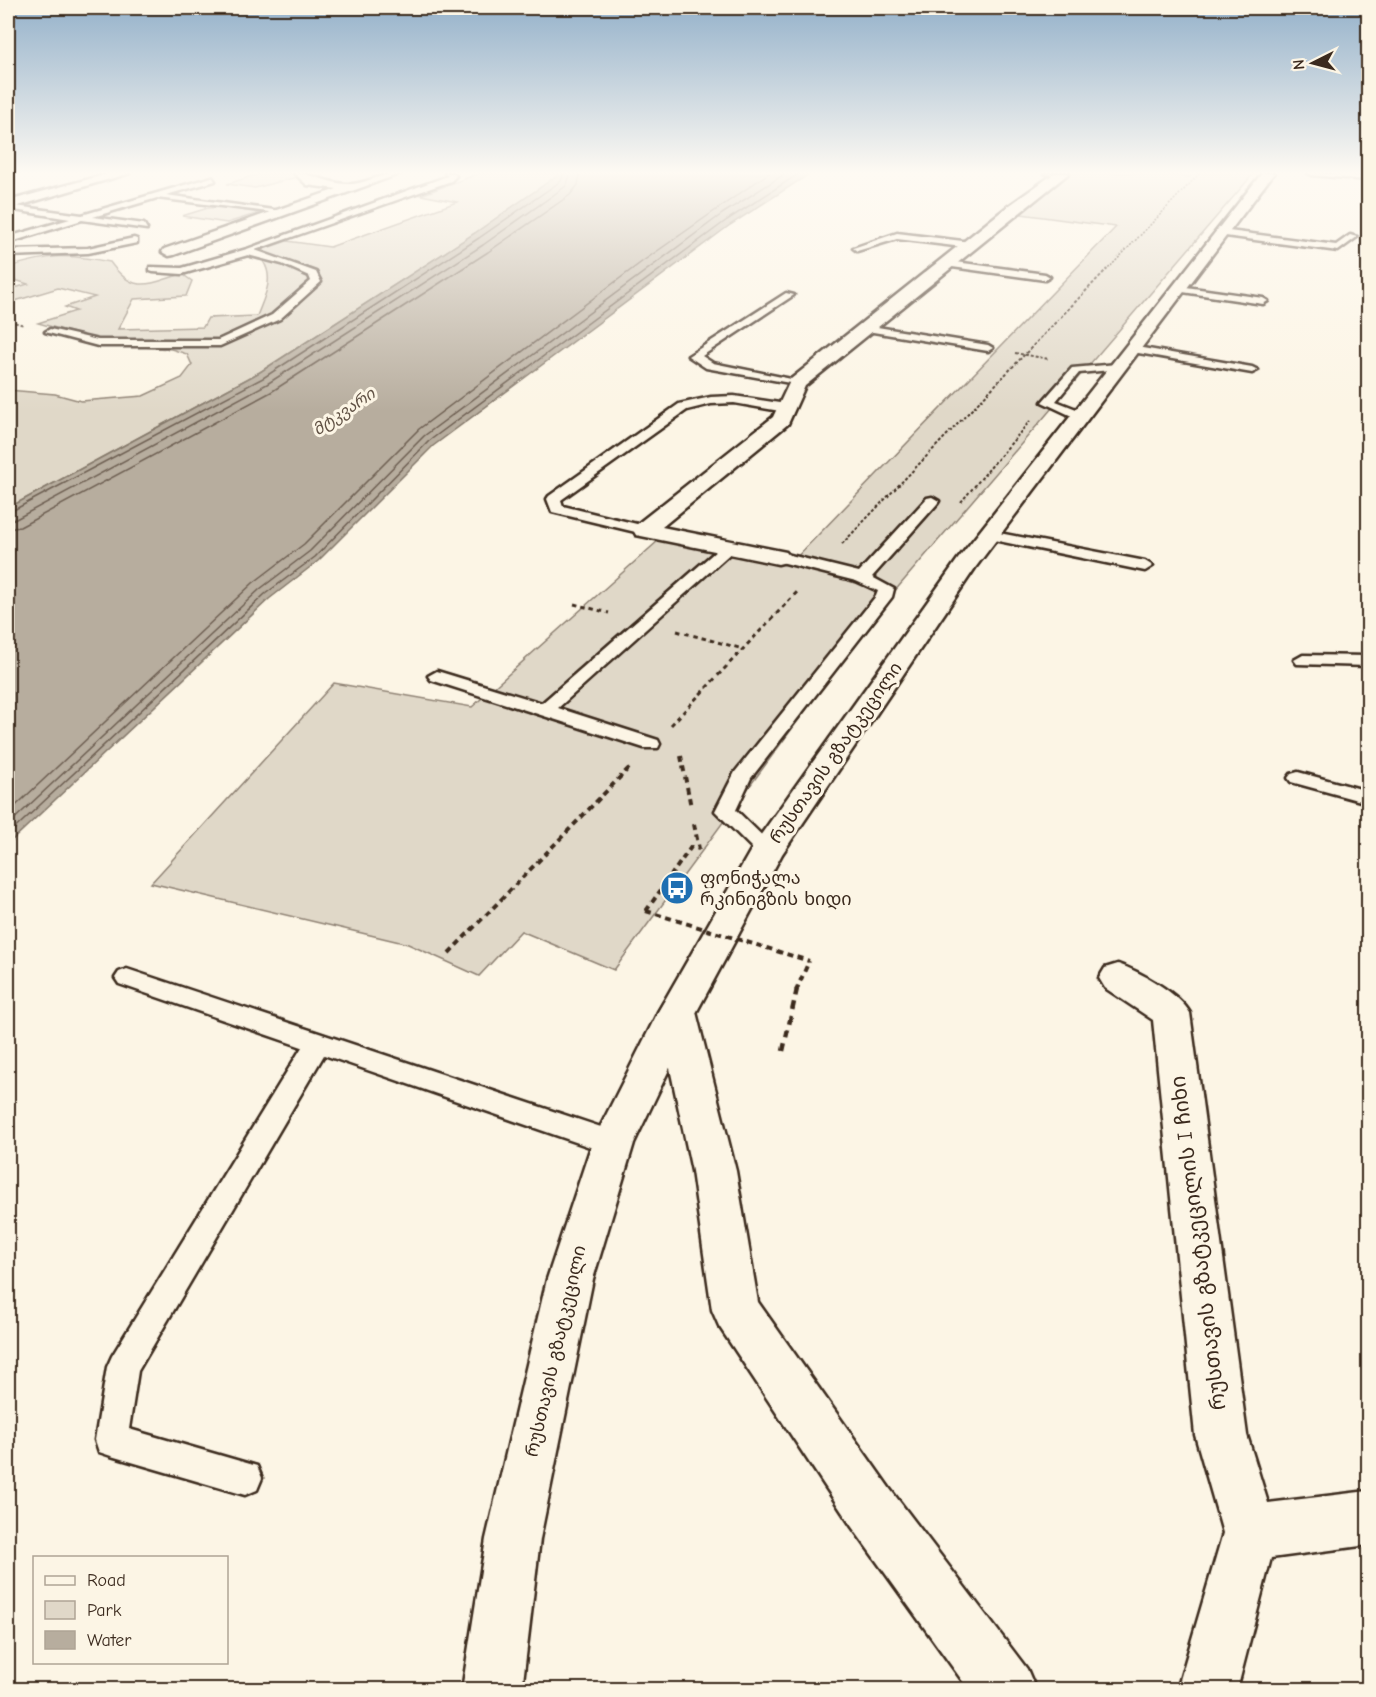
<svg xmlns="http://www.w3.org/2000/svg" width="1376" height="1697" font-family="'Comic Neue','Noto Sans Georgian',sans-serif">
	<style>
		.green { fill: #e0d8c8; stroke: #8e8173; stroke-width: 1.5 }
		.water { fill: #b7ad9e; stroke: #85796b; stroke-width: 1.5 }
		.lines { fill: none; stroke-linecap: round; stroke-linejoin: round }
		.shore { stroke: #6d5e51; stroke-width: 1.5 }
		.lane-casing { stroke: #3b2a1e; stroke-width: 5 }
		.street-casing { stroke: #3b2a1e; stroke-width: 5 }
		.secondary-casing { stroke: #3b2a1e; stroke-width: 5 }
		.highway-casing { stroke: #3b2a1e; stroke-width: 5 }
		.path-far4 { stroke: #3b2a1e; stroke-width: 1.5; stroke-dasharray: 2 1.5; stroke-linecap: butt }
		.path-far3 { stroke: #3b2a1e; stroke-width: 2; stroke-dasharray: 3 2; stroke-linecap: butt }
		.path-far2 { stroke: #3b2a1e; stroke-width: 3; stroke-dasharray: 4.5 4; stroke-linecap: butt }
		.path-far1 { stroke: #3b2a1e; stroke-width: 4; stroke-dasharray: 6 4.5; stroke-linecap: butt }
		.path { stroke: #3b2a1e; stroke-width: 4.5; stroke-dasharray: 8 6; stroke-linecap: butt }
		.lane { fill: #fcf5e5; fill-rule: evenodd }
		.street { fill: #fcf5e5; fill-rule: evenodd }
		.secondary { fill: #fcf5e5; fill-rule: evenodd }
		.highway { fill: #fcf5e5; fill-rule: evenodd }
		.path-bridge { stroke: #3b2a1e; stroke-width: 4; stroke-dasharray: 6 4.5; stroke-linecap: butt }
		.labels { text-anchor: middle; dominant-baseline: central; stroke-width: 6; stroke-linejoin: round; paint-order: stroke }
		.far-water-label { font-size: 16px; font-style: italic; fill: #605144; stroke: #fcf5e5 }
		.street-label { font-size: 18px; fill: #3b2a1e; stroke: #fcf5e5 }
		.poi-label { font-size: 18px; fill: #3b2a1e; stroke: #fcf5e5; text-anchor: start }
		.near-street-label { font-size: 21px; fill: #3b2a1e; stroke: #fcf5e5 }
	</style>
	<rect width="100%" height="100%" fill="#fcf5e5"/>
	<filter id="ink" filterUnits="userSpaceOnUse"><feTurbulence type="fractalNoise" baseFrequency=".0167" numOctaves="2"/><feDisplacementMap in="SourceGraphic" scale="12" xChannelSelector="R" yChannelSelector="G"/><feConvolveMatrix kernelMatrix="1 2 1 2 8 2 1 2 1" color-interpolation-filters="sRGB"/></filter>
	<g filter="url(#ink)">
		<g class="green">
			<path d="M262,173H293L297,177L255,188L227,184Z"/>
			<path d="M480,173H561L475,233L260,372L8,508V390L55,394L81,401L143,396L182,378L192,365L187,354L171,349L129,346L96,339L38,323L76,311L65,307L95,297L58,288L15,301L8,299V290L28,284L8,278V267C51,255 65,253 110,262C134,295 148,284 182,274L192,281L186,296L134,299L118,329L203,327L208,318L257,316C264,297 275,279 263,261L243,256L287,241L330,247L457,202L421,195Z"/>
			<path d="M1070,173H1151L1190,177L1193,173H1254L887,600L614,970L521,931L479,976L408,944L151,883L334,683L472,707L668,532L790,564L1116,227L1021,214Z"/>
			<path d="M224,207L259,213L227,223L182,216L208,208Z"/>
		</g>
		<path class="water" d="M561,173H811L730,225L433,446L318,561L269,599L8,844V508L260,372L475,233Z"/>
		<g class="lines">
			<g class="shore">
				<path d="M8,513L263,378L479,238L561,181L564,173"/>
				<path d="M8,520L16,519L267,384L483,245L566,186L571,173"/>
				<path d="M8,529L20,527L271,392L488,252L570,195L578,185L580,173"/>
				<path d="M8,813L253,583L304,544L419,429L643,261L769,173"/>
				<path d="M8,825L260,589L310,551L424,436L722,214L786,173"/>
				<path d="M8,835L265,594L315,557L429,441L727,220L800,173"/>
			</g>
			<defs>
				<g id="lane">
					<path d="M445,173H453L456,176L451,181L255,250L316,272L321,282L280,319L220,346H98L45,332L50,329L98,340H218L272,315L311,281L309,276L282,264L248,255L182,274L153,272L150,271V267L182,268L247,249L445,177L448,176Z"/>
					<path d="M1044,173L1065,175L1061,177Z"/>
					<path d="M1308,173L1368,176V180L1312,175Z"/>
					<path d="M212,177L215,181L166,195L288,212L284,214L157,198L93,217L144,224L147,229L82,220L8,243V237L70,219L8,209V205L82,215Z"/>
					<path d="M1221,230L1336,245L1350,235L1357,237L1338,251L1218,235Z"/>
					<path d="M897,233L971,242L975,245L971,248L897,239L857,251L853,248Z"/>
					<path d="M134,238L137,239V243L88,253L8,256V250L88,248Z"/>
					<path d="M948,261L1045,274L1050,277L1045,280L945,266V262Z"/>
					<path d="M1179,286L1263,298L1268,301L1263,304L1176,291L1174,289Z"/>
					<path d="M786,293L794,295L702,356L713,363L801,381V385L706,368L688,356Z"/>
					<path d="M865,325L988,345L993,348L988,351L861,330V326Z"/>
					<path d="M1131,346L1252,367L1258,370L1252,373L1127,351L1126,349Z"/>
					<path d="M1117,364L1123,367L1121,369L1079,373L1056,401L1084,412V418H1076L1042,402L1072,368Z"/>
					<path d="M734,396L786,404L792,408L786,412L734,403L711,404L687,410L561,500L563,506L649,527L651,530L649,533L644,534L552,512L547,499L549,496L679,404L711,397Z"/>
					<path d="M932,497L939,501L937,504L872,577L894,589L892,597L751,778L736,810L778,851L774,856H760L715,811L735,772L876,596L878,591L856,581L773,560L770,557L778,552L859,572L927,498Z"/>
					<path d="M989,531L1145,561L1153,566L1145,571L984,538L982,535L984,532Z"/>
					<path d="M729,543L734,544L736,547L734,550L558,708L658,740L660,744L658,748H644L431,680L428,676L437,671L542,703L724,544Z"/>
					<path d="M1303,655L1368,656V666L1297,664L1294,660Z"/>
					<path d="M1298,772L1368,791V803L1291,782L1288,778L1291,774Z"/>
					<path d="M127,969L613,1131L623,1135L626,1143L623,1151L613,1155L324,1055L138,1371L129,1429L257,1466L262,1478L257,1490L245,1495L111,1456L99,1452L95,1440L107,1367L112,1356L302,1047L119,984L115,978L119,972Z"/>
				</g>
				<g id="street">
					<path d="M294,173C313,173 330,185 350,184C366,184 380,173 402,173L174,255L169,256L162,252L164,249L337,189L307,185Z"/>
					<path d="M1055,173H1069L805,386L788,424L662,527L786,552L790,557L786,562L778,564L636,535L633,530L636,525L773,417L791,379L1007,207Z"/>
					<path d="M1118,964C1139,971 1180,994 1190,1013L1247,1435L1268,1503L1368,1491V1545L1271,1558L1237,1690H1177L1223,1533L1195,1435L1153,1020L1105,988L1099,978L1105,968Z"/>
					<path d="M677,997L690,1002L696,1012L736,1171L758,1302L890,1489L1027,1669L1036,1690H969L852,1527L719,1326L712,1310L692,1171L658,1012L664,1002Z"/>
				</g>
				<path id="secondary" d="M111,173H130L8,209V201Z"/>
				<path id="highway" d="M1262,173H1274L975,568L782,854L696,1013L634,1143L593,1279L540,1539L522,1690H462L486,1539L547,1279L592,1143L658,1012L755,843L958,559Z"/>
			</defs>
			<use href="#lane" class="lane-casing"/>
			<use href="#street" class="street-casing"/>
			<use href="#secondary" class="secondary-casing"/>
			<use href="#highway" class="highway-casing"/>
			<path class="path-far4" d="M1106,271L1200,173"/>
			<g class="path-far3">
				<path d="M10,321L24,325"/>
				<path d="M1015,353L1049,359"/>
				<path d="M961,502L1030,421"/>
				<path d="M842,544L1107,269"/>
			</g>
			<g class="path-far2">
				<path d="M574,604L609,613"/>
				<path d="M677,631L743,649"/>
				<path d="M671,725L798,591"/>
			</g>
			<g class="path-far1">
				<path d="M681,756L691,807"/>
				<path d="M694,824L699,849"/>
				<path d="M646,911L691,847L699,849"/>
				<path d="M449,953L630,767"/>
				<path d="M796,991L809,961"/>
			</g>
			<path class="path" d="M783,1051L797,989"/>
			<use href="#lane" class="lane"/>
			<use href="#street" class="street"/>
			<use href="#secondary" class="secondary"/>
			<use href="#highway" class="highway"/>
			<path class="path-bridge" d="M646,911L809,961"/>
		</g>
	</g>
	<linearGradient id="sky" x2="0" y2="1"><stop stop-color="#94b1ca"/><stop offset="0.42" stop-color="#fefaf3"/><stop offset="1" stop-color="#fefaf3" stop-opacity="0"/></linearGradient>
	<rect width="1376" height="411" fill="url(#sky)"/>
	<defs>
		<symbol id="bus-disc" viewBox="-11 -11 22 22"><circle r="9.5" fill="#1f6fb2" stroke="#fcf5e5"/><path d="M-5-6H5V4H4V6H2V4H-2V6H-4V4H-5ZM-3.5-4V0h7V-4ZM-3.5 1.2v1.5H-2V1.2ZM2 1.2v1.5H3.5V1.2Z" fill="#fff"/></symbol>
	</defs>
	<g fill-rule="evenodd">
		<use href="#bus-disc" x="658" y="869" width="38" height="38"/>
	</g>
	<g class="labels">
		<g class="far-water-label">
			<text transform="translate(344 412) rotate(-34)">მტკვარი</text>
		</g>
		<g class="street-label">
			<text transform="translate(836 753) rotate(-55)">რუსთავის გზატკეცილი</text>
			<text transform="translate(556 1351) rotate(-77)">რუსთავის გზატკეცილი</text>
		</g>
		<g class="poi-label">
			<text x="700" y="878">ფონიჭალა<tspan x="700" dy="21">რკინიგზის ხიდი</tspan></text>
		</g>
		<g class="near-street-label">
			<text transform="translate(1198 1243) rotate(-97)">რუსთავის გზატკეცილის I ჩიხი</text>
		</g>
	</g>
	<rect width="1376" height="1697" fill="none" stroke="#fcf5e5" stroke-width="30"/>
	<rect x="15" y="15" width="1346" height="1667" fill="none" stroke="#3b2a1e" stroke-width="2" filter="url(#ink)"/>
	<rect x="33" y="1556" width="195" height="108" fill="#fcf5e5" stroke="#afa495" stroke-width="1.5"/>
	<rect x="45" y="1576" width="30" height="9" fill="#fcf5e5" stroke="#afa495" stroke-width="1.5"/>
	<text x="87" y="1586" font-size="18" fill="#3b2a1e">Road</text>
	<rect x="45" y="1601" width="30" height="18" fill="#e0d8c8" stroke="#afa495" stroke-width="1.5"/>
	<text x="87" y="1616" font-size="18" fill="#3b2a1e">Park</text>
	<rect x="45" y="1631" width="30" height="18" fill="#b7ad9e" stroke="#afa495" stroke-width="1.5"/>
	<text x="87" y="1646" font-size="18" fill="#3b2a1e">Water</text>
	<g transform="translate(1313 63) rotate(264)" stroke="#fcf5e5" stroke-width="4.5" paint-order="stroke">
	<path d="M0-4.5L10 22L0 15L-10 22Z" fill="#3b2a1e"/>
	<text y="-9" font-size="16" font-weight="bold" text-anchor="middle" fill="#3b2a1e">N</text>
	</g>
</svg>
